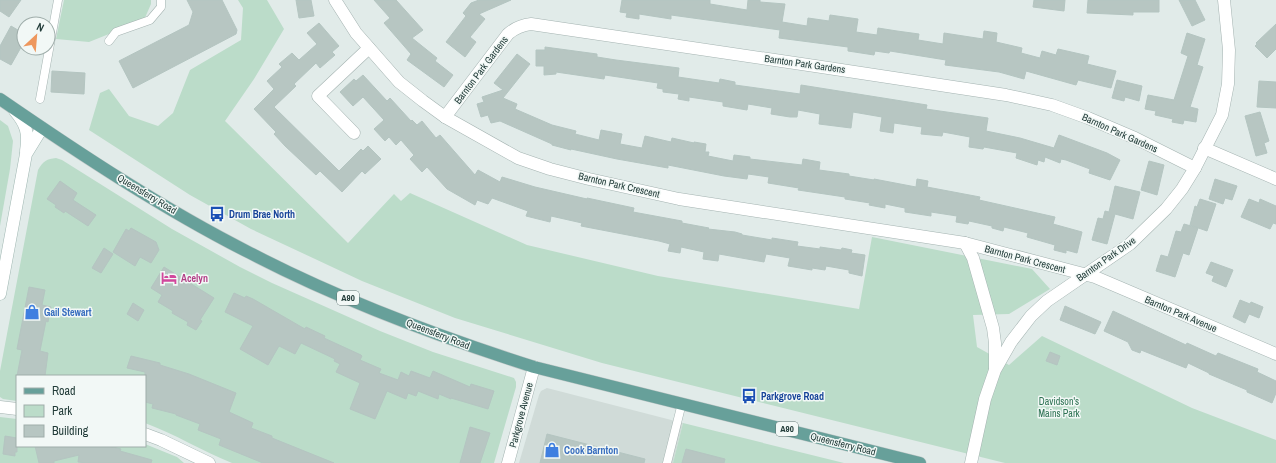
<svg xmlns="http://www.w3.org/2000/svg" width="1276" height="463" font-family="'Archivo Narrow',sans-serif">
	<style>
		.built { fill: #d0dbd8 }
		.green { fill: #bbdcc9 }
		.building { fill: #b7c6c2; stroke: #b4c5c1 }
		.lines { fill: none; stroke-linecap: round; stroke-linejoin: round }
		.service-casing { stroke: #a4b3b1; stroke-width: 9 }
		.minor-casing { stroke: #a4b3b1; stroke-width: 13 }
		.secondary-casing { stroke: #a0b7b2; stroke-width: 13 }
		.primary-casing { stroke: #c1c8c8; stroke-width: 13 }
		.service { stroke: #fff; stroke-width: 8 }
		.minor { stroke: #fff; stroke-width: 12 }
		.secondary { stroke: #fff; stroke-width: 12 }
		.primary { stroke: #67a09a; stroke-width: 12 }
		.labels { text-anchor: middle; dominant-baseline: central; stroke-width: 3; stroke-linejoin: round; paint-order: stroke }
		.shield { fill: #f2f8f6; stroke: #607472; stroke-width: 1 }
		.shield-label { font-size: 9px; font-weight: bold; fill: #223c39 }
		.street-label { font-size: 10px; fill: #223c39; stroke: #f2f8f6 }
		.transit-label { font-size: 10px; font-weight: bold; fill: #164399; stroke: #f2f8f6; text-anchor: start }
		.hotel-label { font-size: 10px; font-weight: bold; fill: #b23c85; stroke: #f2f8f6; text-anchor: start }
		.shop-label { font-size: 10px; font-weight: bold; fill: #366cbe; stroke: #f2f8f6; text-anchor: start }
		.park-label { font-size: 10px; fill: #2d7253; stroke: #f2f8f6 }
	</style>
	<rect width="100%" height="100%" fill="#e1ebe9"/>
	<path class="built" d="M547,388L683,423L673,463H519L539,395L541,391Z"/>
	<g class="green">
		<path d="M64,0H151V4L144,20L89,42L56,39Z"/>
		<path d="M238,0H267L284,29L254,79L225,121L348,243L394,194L401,201L410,193L527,245L658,276L859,309L872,237L1032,269L1050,289L1009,314L973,315L977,347L1009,365L1042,336L1192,408L1276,440V463H1005L602,363L455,318L362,281L251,229L190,195L89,130L100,93L109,89L129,116L158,126L173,113L190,70L241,40L243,8Z"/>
		<path d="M0,120L8,126L13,141L10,169L0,226Z"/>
		<path d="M56,158L62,160L172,229L240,267L272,283L380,331L433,352L514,378L516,382V387L494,463H232C202,451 175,434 145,423V376H17V401L3,399L0,397V371L38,170C43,161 47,159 56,158Z"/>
		<path d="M0,417L17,419V446H145V444L177,457L184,463H0Z"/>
		<path d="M683,423L844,463H673Z"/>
	</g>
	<g class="building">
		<path d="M0,0H21L9,17L0,11Z"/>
		<path d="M187,0H222L237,30L236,34L133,88L119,61L189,25L193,12Z"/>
		<path d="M296,0H311L314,16L299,18Z"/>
		<path d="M374,0H396L423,30L412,38L437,58L435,61L453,75L444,87L407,60L411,54L384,23L390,18Z"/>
		<path d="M479,0H511L479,14L485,19L470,37L476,42L465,57L446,42L466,16L463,13L471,3Z"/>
		<path d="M622,0H710V4L747,10L748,0H760V2L785,4L782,22L807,26L808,18L829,21L830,15L858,19L856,32L877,35L878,28L897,31L919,34L918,40L943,44L944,33L983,39L984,31L997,33L996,42L1022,48L1021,53L1040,58L1042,51L1056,55L1058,49L1089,56L1087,64L1116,71L1111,88L1078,80L1076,85L1026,71L1024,79L999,72L945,65L946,60L890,51L889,53L875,51L874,55L848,51V47L779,38L780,30L671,15V19L639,14V19L626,17L627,13L620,12Z"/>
		<path d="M1034,0H1065L1064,11L1033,7Z"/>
		<path d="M1088,0H1159V12H1133V15L1087,13Z"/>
		<path d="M1179,0H1195L1205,20L1192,26Z"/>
		<path d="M319,23L339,46L332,52L335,55L320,68L316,63L294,84L296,86L274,107L339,171L361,149L363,151L368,146L381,159L365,174L362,171L342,192L320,171L316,175L285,146L274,134L276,132L254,109L274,89L267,81L282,67L279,64L292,53L299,60L317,44L307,33Z"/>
		<path d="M1276,24V49L1267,58L1255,46L1257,44L1256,43Z"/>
		<path d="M11,26L23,33L19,39L24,42L11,65L0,59V46Z"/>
		<path d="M1187,33L1205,39L1197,65L1203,67L1190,107L1198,109L1196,122L1184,120L1183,124L1172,122L1173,119L1155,115L1156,111L1145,109L1148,95L1174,100L1188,56L1181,53Z"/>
		<path d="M545,47L597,54V57L616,60L679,68L678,77L719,83L720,79L735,82V85L800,94L801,85L927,105L926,109L988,118L986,131L1020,138L1054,148L1059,135L1107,153L1120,160L1110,180L1089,173L1090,169L1066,160L1061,159L1060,163L1045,157L1044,162L1038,160L1037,165L1016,158L1017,153L984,147L983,149L969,147L970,137L943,132L942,136L921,134L922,127L894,123L893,133L880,131L882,117L853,112L851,128L819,124L820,114L798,110L797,117H790L771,114L772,108L748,104L747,110L723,106V102L689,97V101L678,99L679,94L663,92V89L657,88L658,83L605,75L604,79L556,72V74L544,75V66H536V50H545Z"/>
		<path d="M517,54L530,64L503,98L517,104L515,109L552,125L576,131L575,134L599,140L601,130L622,134L620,144L642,148L645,136L671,142L672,138L694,143V142L706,144L705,152H709L708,156L733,161L734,155L750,157V159L802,165L803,159L820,162L819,170L849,174V176L874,180V179L916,187L917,179L928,181L927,187L980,197L979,200L1055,217L1053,224L1082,232L1077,253L1066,250V253L1054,250L1055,245L1027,237L1028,233L1004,227L1003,231L992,228V226L969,221L968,224L956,222L957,216L931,212V216L905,212V208L885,204V208L869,205L870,203L845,199V197L798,190L799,188L768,183L769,177L748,174L747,179L724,176L668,165V168L617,159L571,149V150L552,145V144L500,121L491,123L488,115L481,117L477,104L484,102L482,97L503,90L494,83Z"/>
		<path d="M52,71L85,73L84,94L51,92Z"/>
		<path d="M363,75L387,101L390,98L411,121L412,120L417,125L422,121L436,138L440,135L475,175L478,170L500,182L502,177L535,187L587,199V198L634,208L633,212L682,221V223L709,228L708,229L735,232L742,234V235L772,240V238L798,242L797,246L820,249V247L841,250L842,248L852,250L851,253L865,255L862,276L849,273V270L826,266L825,270L812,268V270L788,266L790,258L766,254L764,262L719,254L718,261L703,259L704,252L681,247L680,253L668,251L670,244L659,241L581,226L582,223L551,216L550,222L526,216L528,211L492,198L488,204L477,200L475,205L447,189L427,167L422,172L410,159L414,155L401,140L396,145L389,137L385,141L374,129L384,120L363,97L353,106L340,92L354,79L356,81Z"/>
		<path d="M1117,80L1142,86L1139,101L1125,97L1124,101L1112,98Z"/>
		<path d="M1259,81L1276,82V108L1257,107Z"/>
		<path d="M1260,112L1269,141L1264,143L1267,153L1256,156L1245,116Z"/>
		<path d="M1149,161L1164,165L1157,195L1141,190Z"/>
		<path d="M1215,179L1237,186L1232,200L1225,198L1223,204L1209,199Z"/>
		<path d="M60,181L77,193L73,200L96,215L88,226L65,211L64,213L55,207L56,205L47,199Z"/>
		<path d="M1115,186L1140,192L1133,219L1115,214L1107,244L1092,240L1098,218L1103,219L1105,211L1109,212Z"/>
		<path d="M1200,199L1216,204L1207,231L1190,225L1195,206L1197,207Z"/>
		<path d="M1249,199L1259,203L1260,199L1276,206V224L1273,223L1270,229L1241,217Z"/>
		<path d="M1184,224L1198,228L1189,255L1183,253L1175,277L1156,271L1161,255L1168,257L1176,231L1181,232Z"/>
		<path d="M131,228L156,242L159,250L151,263L140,257L135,266L113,252L126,229L129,231Z"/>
		<path d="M104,248L113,254L101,273L92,268Z"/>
		<path d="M1211,262L1233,270L1226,287L1212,281L1214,276L1206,273Z"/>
		<path d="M164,267L214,298L200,320L202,321L196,330L187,325L188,322L172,313L173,311L158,302L162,295L151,288Z"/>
		<path d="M29,287L45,290L42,305L51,307L48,322L46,321L40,351L48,353L45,376H17L22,350L17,349Z"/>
		<path d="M234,293L245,298L246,296L253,299L305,329L306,327L325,336L324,338L361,355L362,356L360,360L381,369L379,373L398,380L401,372L409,376L411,371L430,378L433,371L470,387L471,384L494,391L488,409L451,398V399L439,394L438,399L418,391L416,396L408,393L406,399L387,391L375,419L350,409L360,383L336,372L340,364L334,361L335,359L301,343L295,354L279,346L268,365L240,349L253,326L225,312Z"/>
		<path d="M1240,300L1250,304L1251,302L1263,307L1259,318L1249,314L1245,323L1233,317Z"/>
		<path d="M133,303L144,310L138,321L127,314Z"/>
		<path d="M1065,306L1101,322L1095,334L1060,320Z"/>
		<path d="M1113,311L1186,345L1187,343L1216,356L1218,353L1258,369L1257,372L1276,381V393L1272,403L1247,392V390L1209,374V373L1188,363L1186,368L1141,350L1140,353L1132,350L1128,342L1104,331Z"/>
		<path d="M1050,352L1060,356L1057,365L1046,361Z"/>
		<path d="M131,356L160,363V365L189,374L236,393L229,412L253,423L251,428L272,436V438L334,463H263L219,445L221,439L198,430L200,424L176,415V414L152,408L153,404L145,402V372L127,368Z"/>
		<path d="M470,427L490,433L480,463H460Z"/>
		<path d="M547,434L645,459L644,463H540Z"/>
		<path d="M5,436L17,438V452H15V456L3,454Z"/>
		<path d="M35,446H109L121,449L120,451L152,460L151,463H87L78,462L79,455L54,461V463H39Z"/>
		<path d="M686,449L725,459L724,463H682Z"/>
	</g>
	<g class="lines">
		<defs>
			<g id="service">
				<path d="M109,41L116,32L150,20L161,7V0"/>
				<path d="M40,99L58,0"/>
				<path d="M667,463L682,403"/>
			</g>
			<g id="minor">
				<path d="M335,0L356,33L399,82L423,101L445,117L518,158L550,169L589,179L679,199L965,243L1095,277L1276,354"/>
				<path d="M445,117L508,34C515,28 521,25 531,24L815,66L1006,95L1052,105L1088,118L1135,138L1195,168"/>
				<path d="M354,133L318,96L369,48"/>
				<path d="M1204,148L1276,179"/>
				<path d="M965,243L973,258L993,328L995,343V368"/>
				<path d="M0,407L17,409"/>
				<path d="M145,434L161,440L209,463"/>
				<path d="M508,463L534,367"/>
				<path d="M971,463L985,399L995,370L1011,342L1031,316L1047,301L1130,244L1166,209L1182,189L1195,168L1222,115L1228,84L1229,50L1224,0"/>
			</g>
			<g id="secondary">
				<path d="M15,111C26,124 29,133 26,151"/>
				<path d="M0,294L26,154L42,128"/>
			</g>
			<path id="primary" d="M0,99C80,154 163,209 250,253C340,300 437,336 534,367L920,463"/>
		</defs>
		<use href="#service" class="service-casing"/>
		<use href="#minor" class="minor-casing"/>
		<use href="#secondary" class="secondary-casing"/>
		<use href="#primary" class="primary-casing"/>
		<use href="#service" class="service"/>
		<use href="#minor" class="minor"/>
		<use href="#secondary" class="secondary"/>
		<use href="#primary" class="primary"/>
	</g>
	<defs>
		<symbol id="bus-bare" viewBox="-9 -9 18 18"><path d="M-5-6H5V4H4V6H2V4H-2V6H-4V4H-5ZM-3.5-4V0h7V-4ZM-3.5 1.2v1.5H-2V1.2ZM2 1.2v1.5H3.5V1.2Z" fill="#1a4fb4" stroke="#f2f8f6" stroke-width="2.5" paint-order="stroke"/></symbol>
		<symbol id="hotel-bare" viewBox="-9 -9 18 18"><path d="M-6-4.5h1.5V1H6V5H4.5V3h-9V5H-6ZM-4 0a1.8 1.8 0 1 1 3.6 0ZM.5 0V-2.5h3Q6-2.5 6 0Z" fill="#d1479c" stroke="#f2f8f6" stroke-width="2.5" paint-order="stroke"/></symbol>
		<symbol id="shop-bare" viewBox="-9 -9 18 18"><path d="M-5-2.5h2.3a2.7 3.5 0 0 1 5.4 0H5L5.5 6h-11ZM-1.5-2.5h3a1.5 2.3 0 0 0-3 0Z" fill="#3f7fe0" stroke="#f2f8f6" stroke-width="2.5" paint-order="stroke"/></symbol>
	</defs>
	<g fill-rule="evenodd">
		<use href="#bus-bare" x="206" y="203" width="22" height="22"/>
		<use href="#hotel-bare" x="158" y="267" width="22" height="22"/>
		<use href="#shop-bare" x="21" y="301" width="22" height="22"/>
		<use href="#bus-bare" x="738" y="385" width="22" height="22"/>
		<use href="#shop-bare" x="541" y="439" width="22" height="22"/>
	</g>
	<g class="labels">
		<g class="shield">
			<rect x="337" y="291" width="22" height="14" rx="3"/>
			<rect x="776" y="422" width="22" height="14" rx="3"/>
		</g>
		<g class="shield-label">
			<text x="348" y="298">A90</text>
			<text x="787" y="429">A90</text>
		</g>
		<g class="street-label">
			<text transform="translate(805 64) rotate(8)">Barnton Park Gardens</text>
			<text transform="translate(481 70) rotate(-53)">Barnton Park Gardens</text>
			<text transform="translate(1120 133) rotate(24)">Barnton Park Gardens</text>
			<text transform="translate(619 185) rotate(13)">Barnton Park Crescent</text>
			<text transform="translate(147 194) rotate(31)">Queensferry Road</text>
			<text transform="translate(1025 259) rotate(15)">Barnton Park Crescent</text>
			<text transform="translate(1106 259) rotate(-35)">Barnton Park Drive</text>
			<text transform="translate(1181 314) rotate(23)">Barnton Park Avenue</text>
			<text transform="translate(438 334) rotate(21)">Queensferry Road</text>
			<text transform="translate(521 415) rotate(-75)">Parkgrove Avenue</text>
			<text transform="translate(843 444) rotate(14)">Queensferry Road</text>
		</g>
		<g class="transit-label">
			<text x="229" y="214">Drum Brae North</text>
			<text x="761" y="396">Parkgrove Road</text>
		</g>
		<g class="hotel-label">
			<text x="181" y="278">Acelyn</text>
		</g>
		<g class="shop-label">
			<text x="44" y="312">Gail Stewart</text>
			<text x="564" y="450">Cook Barnton</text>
		</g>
		<g class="park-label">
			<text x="1059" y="401">Davidson's<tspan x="1059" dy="12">Mains Park</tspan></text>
		</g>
	</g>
	<rect x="16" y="375" width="130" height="72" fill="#f2f8f6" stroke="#9fadaa"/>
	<rect x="24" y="388" width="20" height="6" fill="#67a09a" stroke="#9fadaa"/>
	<text x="52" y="395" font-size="12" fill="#223c39">Road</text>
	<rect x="24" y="405" width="20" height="12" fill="#bbdcc9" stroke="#9fadaa"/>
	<text x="52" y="415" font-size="12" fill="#223c39">Park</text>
	<rect x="24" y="425" width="20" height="12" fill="#b7c6c2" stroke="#9fadaa"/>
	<text x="52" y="435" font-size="12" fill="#223c39">Building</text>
	<g transform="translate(36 36) rotate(26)"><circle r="19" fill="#f2f8f6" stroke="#9fadaa"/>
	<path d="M0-3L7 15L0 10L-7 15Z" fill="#ee975d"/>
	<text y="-6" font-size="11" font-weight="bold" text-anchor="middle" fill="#223c39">N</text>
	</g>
</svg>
